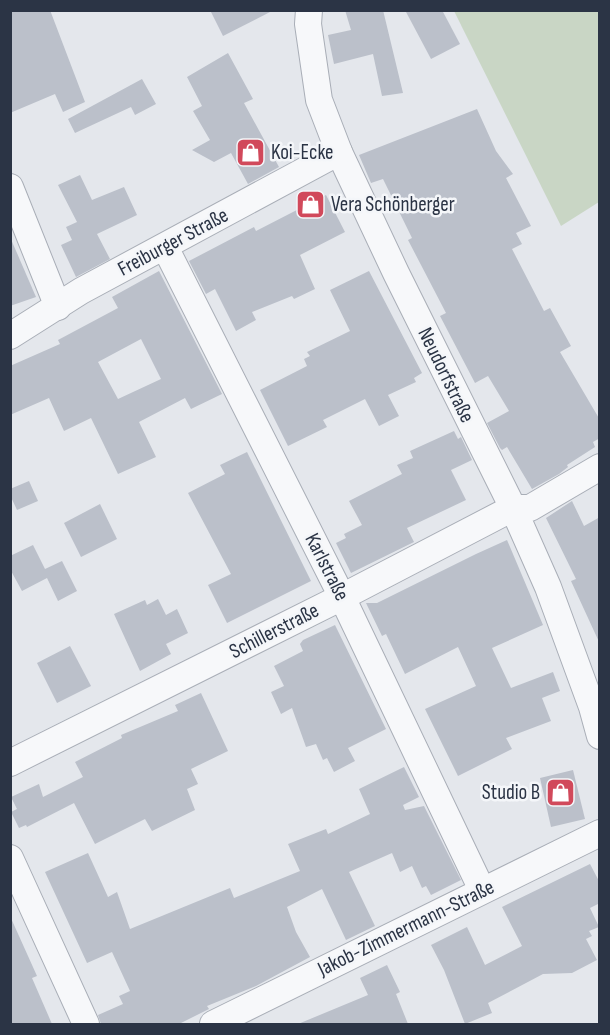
<svg xmlns="http://www.w3.org/2000/svg" width="610" height="1035" font-family="'Sofia Sans Condensed',sans-serif">
	<style>
		.green { fill: #c9d6c5 }
		.building { fill: #bbc0ca; fill-rule: evenodd }
		.lines { fill: none; stroke-linecap: round; stroke-linejoin: round }
		.street-casing { stroke: #a9aeb7; stroke-width: 28 }
		.street { stroke: #f7f8fa; stroke-width: 26 }
		.labels { text-anchor: middle; dominant-baseline: central; stroke-width: 5; stroke-linejoin: round; paint-order: stroke }
		.poi-label { font-size: 21px; fill: #2b3445; stroke: #f4f6f9; text-anchor: start }
		.street-label { font-size: 21px; fill: #2b3445; stroke: #f4f6f9 }
	</style>
	<rect width="100%" height="100%" fill="#e4e7ec"/>
	<path class="green" d="M454,11H599V202L561,226Z"/>
	<g class="building">
		<path d="M10,10H50L85,102L63,112L55,94L10,113Z"/>
		<path d="M210,10H274L223,36Z"/>
		<path d="M345,10H383L403,93L382,96L373,54L334,64L328,35L351,30Z"/>
		<path d="M405,10H442L460,44L431,59Z"/>
		<path d="M228,53L253,99L244,103L279,167L248,184L231,153L214,162L192,150L210,140L193,111L202,106L187,77Z"/>
		<path d="M142,79L156,104L135,115L131,107L75,133L68,119Z"/>
		<path d="M477,109L496,151L513,174L506,178L531,226L516,233L522,244L512,249L544,311L550,308L571,346L560,352L600,420V438L593,442L595,447L567,465L568,467L559,474L532,489L507,447L502,450L500,448L487,423L509,411L488,376L475,383L440,316L446,313L408,240L412,238L383,179L371,183L359,155Z"/>
		<path d="M80,175L92,200L124,187L137,215L97,234L110,259L76,277L61,245L72,240L66,227L77,222L58,185Z"/>
		<path d="M326,195L345,232L300,255L315,289L294,299L292,296L252,312L256,320L236,331L215,289L206,294L189,261L254,227L256,231Z"/>
		<path d="M10,237L36,297L10,306Z"/>
		<path d="M159,271L222,394L191,409L185,398L139,422L156,457L118,474L91,418L64,431L49,398L10,415V366L60,344L58,340L118,308L112,297ZM141,339L161,379L118,399L98,362Z"/>
		<path d="M369,271L422,373L414,378L416,382L388,395L399,416L379,426L365,399L323,420L327,427L288,446L260,390L307,366L304,359L310,356L307,352L350,331L330,290Z"/>
		<path d="M454,431L458,439L461,437L472,460L451,470L466,500L407,528L414,542L351,573L336,543L346,538L344,534L362,525L349,501L402,474L397,465L413,458L410,451Z"/>
		<path d="M247,452L311,581L227,623L208,585L231,574L188,493L225,474L220,465Z"/>
		<path d="M29,481L38,501L17,510L10,495V489Z"/>
		<path d="M572,501L584,526L600,517V644L571,581L576,579L546,518Z"/>
		<path d="M100,504L117,539L81,557L64,523Z"/>
		<path d="M507,540L543,625L492,648L511,688L553,672L560,691L542,698L551,721L506,738L512,749L458,776L425,709L476,686L458,647L405,674L386,634L382,636L366,603H377L476,554Z"/>
		<path d="M33,545L45,569L62,561L77,591L58,601L47,578L22,591L10,569V556Z"/>
		<path d="M158,599L166,615L177,609L188,633L166,644L171,654L140,671L114,614L145,600L147,605Z"/>
		<path d="M335,625L386,729L348,748L355,761L334,772L327,758L323,760L316,744L306,747L292,708L281,714L271,692L284,686L274,666L303,651L300,644L303,640Z"/>
		<path d="M70,646L91,686L57,703L37,663Z"/>
		<path d="M201,693L228,751L191,769L198,784L187,789L195,810L152,831L145,819L95,844L74,803L27,827L26,825L19,828L11,812L17,809L11,797L39,784L43,797L83,777L75,762L122,738L121,735L178,711L175,705Z"/>
		<path d="M404,767L419,797L403,805L405,810L424,806L461,880L431,895L426,886L422,888L412,866L400,872L392,853L349,872L375,926L346,940L322,889L287,907L296,932L310,957L256,986L207,1006L209,1009L179,1024H101L98,1015L123,1004L119,996L130,991L112,952L87,963L45,872L88,853L108,897L117,892L130,929L230,888L234,898L300,871L288,844L326,829L328,834L370,814L359,789Z"/>
		<path d="M573,770L585,819L551,827L540,778Z"/>
		<path d="M590,864L600,883V903L590,908L599,927L589,931L592,936L586,939L597,960L572,973L543,974L488,1003L492,1013L465,1024L444,970L431,945L467,927L485,965L522,946L502,907Z"/>
		<path d="M10,916L37,976L32,978L52,1024H10Z"/>
		<path d="M387,965L400,992L396,994L408,1024H298L368,995L360,978Z"/>
	</g>
	<g class="lines">
		<defs>
			<g id="street">
				<path d="M309,10L308,24L319,100L339,152L396,273L513,508L548,587L592,707L600,736"/>
				<path d="M10,187L58,307"/>
				<path d="M165,247L342,597L482,890"/>
				<path d="M10,336L81,291L339,152"/>
				<path d="M10,763L342,597L513,508H530L600,467"/>
				<path d="M10,858L86,1024"/>
				<path d="M213,1024L600,833"/>
			</g>
		</defs>
		<use href="#street" class="street-casing"/>
		<use href="#street" class="street"/>
	</g>
	<defs>
		<symbol id="shop-square" viewBox="-11 -11 22 22"><rect x="-9" y="-9" width="18" height="18" rx="4" fill="#d1495b" stroke="#f4f6f9"/><path d="M-5-2.5h2.3a2.7 3.5 0 0 1 5.4 0H5L5.5 6h-11ZM-1.5-2.5h3a1.5 2.3 0 0 0-3 0Z" fill="#fff"/></symbol>
	</defs>
	<g fill-rule="evenodd">
		<use href="#shop-square" x="234" y="136" width="33" height="33"/>
		<use href="#shop-square" x="294" y="188" width="33" height="33"/>
		<use href="#shop-square" x="544" y="776" width="33" height="33"/>
	</g>
	<g class="labels">
		<g class="poi-label">
			<text x="271" y="152">Koi-Ecke</text>
			<text x="331" y="204">Vera Schönberger</text>
			<text x="540" y="792" text-anchor="end">Studio B</text>
		</g>
		<g class="street-label">
			<text transform="translate(173 242) rotate(-28)">Freiburger Straße</text>
			<text transform="translate(446 375) rotate(64)">Neudorfstraße</text>
			<text transform="translate(327 567) rotate(63)">Karlstraße</text>
			<text transform="translate(274 631) rotate(-27)">Schillerstraße</text>
			<text transform="translate(406 928) rotate(-26)">Jakob-Zimmermann-Straße</text>
		</g>
	</g>
	<rect width="610" height="1035" fill="none" stroke="#2b3445" stroke-width="24"/>
</svg>
